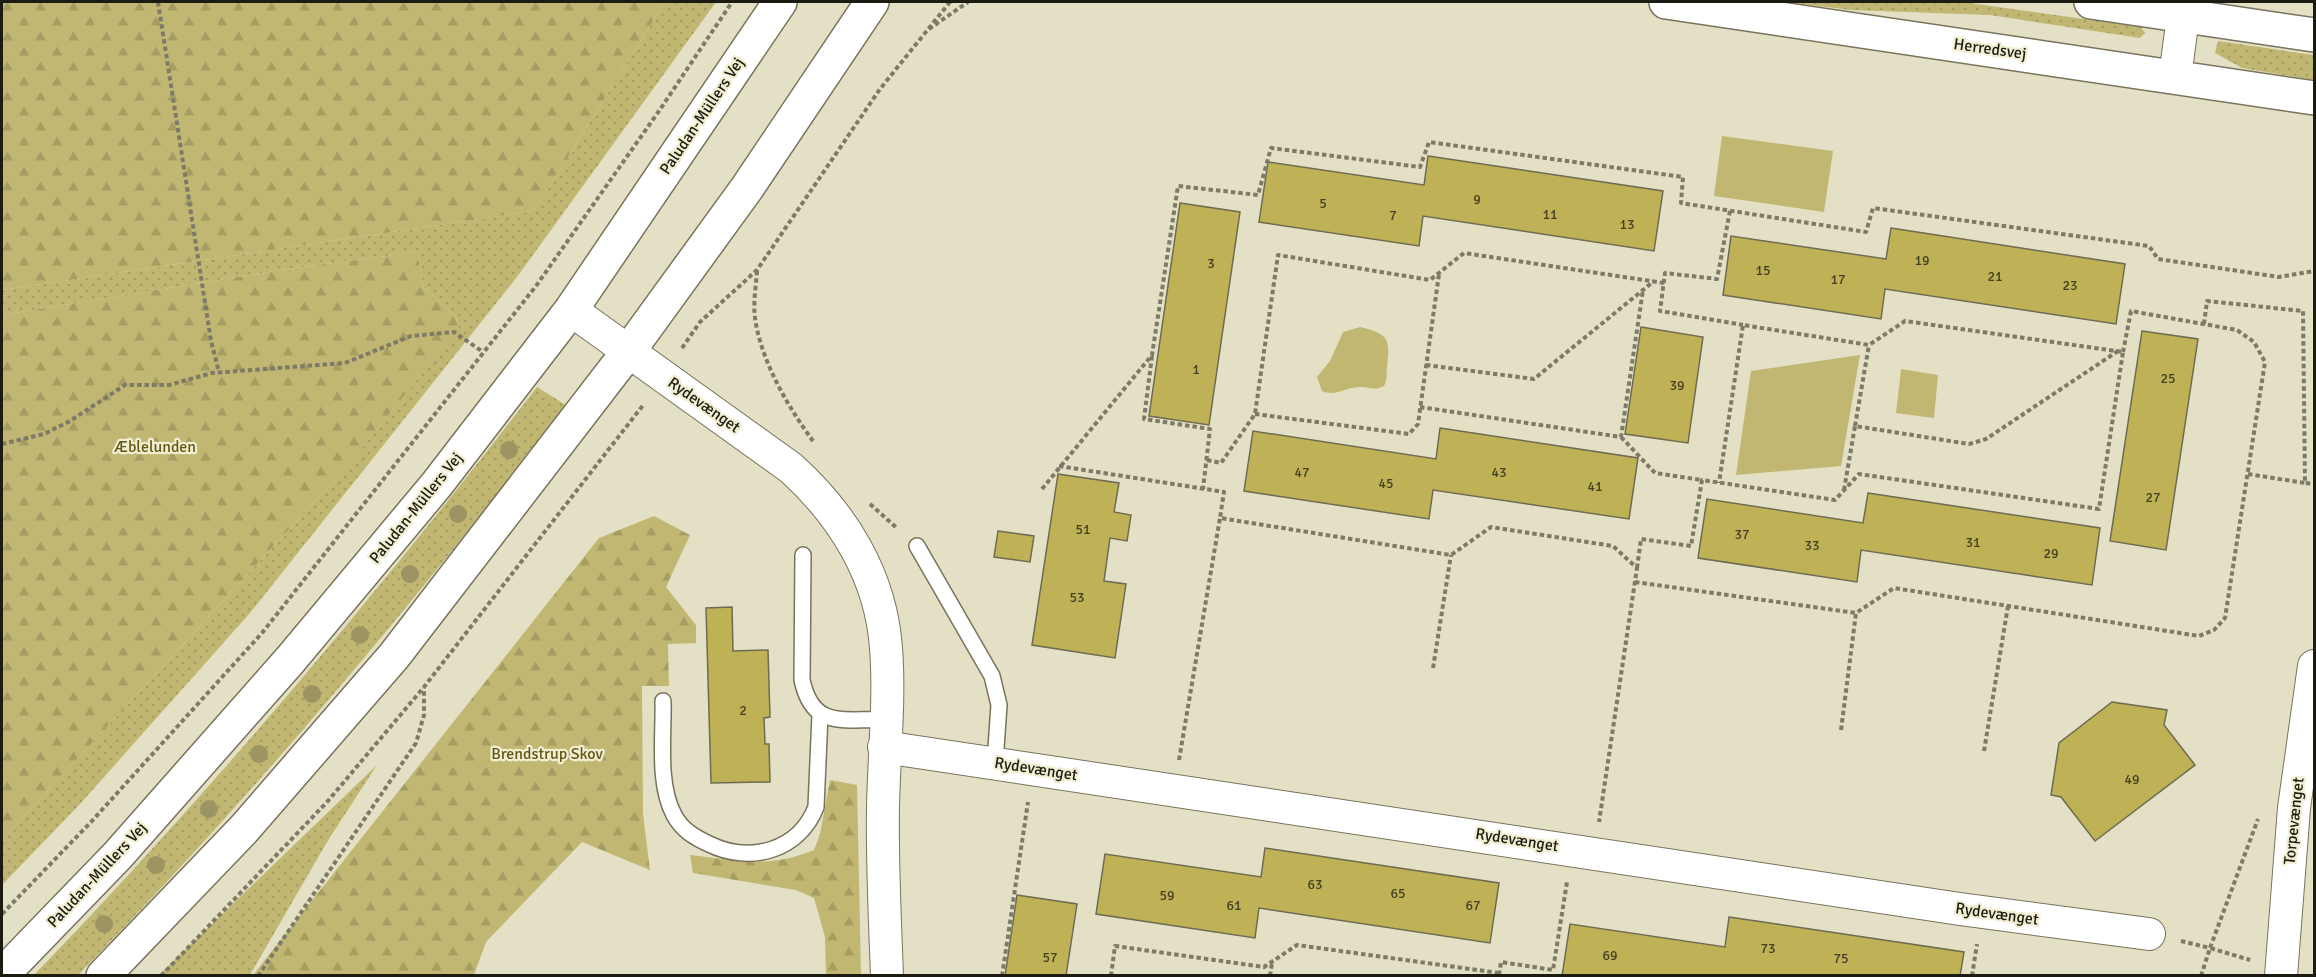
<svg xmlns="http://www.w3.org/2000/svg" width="2316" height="977" font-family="Signika,sans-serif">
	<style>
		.grass { fill: url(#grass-dots) }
		.forest { fill: url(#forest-firs) }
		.park { fill: #c1b773 }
		.building { fill: #beb156; stroke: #6e6b52; stroke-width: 1.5 }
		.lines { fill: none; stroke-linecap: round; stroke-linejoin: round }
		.service-casing { stroke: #77745b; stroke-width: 18 }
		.minor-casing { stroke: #77745b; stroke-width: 34 }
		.tertiary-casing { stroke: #77745b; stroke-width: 36 }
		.path { stroke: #7d7a68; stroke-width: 4; stroke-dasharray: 4.5 3; stroke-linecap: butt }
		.service { stroke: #fff; stroke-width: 15 }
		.minor { stroke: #fff; stroke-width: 32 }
		.tertiary { stroke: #fff; stroke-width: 33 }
		.tree { fill: #9c9563 }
		.labels { text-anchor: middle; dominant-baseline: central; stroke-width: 4.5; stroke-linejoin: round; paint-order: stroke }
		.number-label { font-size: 14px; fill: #444022 }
		.street-label { font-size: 16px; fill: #1c1b11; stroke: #f1eed2 }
		.park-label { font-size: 16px; fill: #615813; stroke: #f1eed2 }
	</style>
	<defs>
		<pattern id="grass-dots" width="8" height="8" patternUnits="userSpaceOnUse" patternTransform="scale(1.5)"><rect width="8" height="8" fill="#c1b773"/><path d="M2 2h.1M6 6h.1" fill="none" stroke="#a59d62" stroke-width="1.8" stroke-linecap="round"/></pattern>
		<pattern id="forest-firs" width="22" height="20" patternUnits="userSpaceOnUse" patternTransform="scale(1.5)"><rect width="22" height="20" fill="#c1b773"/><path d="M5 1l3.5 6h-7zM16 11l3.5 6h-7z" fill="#a59d62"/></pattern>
	</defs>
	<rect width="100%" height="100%" fill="#e4e0c5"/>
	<g class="grass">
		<path d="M665,2H716L517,277L250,613L80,804L2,885V840L343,471L458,328L456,317L424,288L417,252L280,270L2,315V290L534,211Z"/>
		<path d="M1786,2H1963L2141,27L2145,33L2140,38L1990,15L1851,10Z"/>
		<path d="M2218,41L2314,55V80L2242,68L2215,53Z"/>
		<path d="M537,387L566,405C414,604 253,796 78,975L33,976C213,790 379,592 537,387Z"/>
		<path d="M377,765L327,842L250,975H159Z"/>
	</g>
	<g class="forest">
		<path d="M2,2H665L534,211L2,290Z"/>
		<path d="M417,252L424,288L456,317L458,329L343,471L2,840V315L280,270Z"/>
		<path d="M654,516L690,535L666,587L696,625V643L668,644L669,686H642L643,814L650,870L582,842L486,942L474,975H253L599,538Z"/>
		<path d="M830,780L857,785L861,975H826L825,937L814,898L796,890L693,873L690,855C737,860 768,869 814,850L820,834Z"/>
	</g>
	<g class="park">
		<path d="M1722,136L1833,151L1824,212L1714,196Z"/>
		<path d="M1360,327C1390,334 1390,340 1387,367C1386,374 1388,379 1384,386C1374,391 1370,387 1360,387C1346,387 1335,397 1322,391L1317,377L1330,361L1343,332Z"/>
		<path d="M1860,355L1841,466L1736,475L1751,371Z"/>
		<path d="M1901,369L1938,375L1934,418L1896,413Z"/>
	</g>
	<g class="building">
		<path d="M1428,156L1663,191L1654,251L1423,216L1419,246L1259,222L1268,162L1424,185Z"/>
		<path d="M1180,203L1240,212L1209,425L1149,416Z"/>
		<path d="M1891,228L2125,264L2116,324L1885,289L1881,319L1723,295L1731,236L1886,259Z"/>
		<path d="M1641,327L1703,337L1688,443L1625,434Z"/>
		<path d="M2142,331L2198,339L2166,550L2110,541Z"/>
		<path d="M1440,428L1638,458L1629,519L1433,490L1429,519L1244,491L1253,431L1436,459Z"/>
		<path d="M1058,474L1119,483L1114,512L1131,515L1127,541L1110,538L1104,581L1126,584L1115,658L1032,645Z"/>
		<path d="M1868,493L2100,528L2092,585L1861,550L1857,582L1698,558L1707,499L1863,523Z"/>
		<path d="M998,531L1034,536L1030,562L994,557Z"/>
		<path d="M732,607L733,651L768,650L770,717L764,718L765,744H769L770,782L711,783L706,608Z"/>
		<path d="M2112,702L2167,710L2164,725L2195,765L2095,841L2061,797L2051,795L2059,743Z"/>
		<path d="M1265,848L1499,883L1490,943L1259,908L1255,938L1096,914L1105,854L1261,877Z"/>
		<path d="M1017,895L1077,904L1066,976H1005Z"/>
		<path d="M1729,917L1964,952L1960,976H1562L1570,924L1725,947Z"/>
	</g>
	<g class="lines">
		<defs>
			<g id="service">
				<path d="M917,546L992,676L999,705L995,762"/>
				<path d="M803,555L802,680C813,730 843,718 885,720"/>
				<path d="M663,701C664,736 657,783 674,815C682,830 694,837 709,844C750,864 799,851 816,807L820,715"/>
			</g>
			<g id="minor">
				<path d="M2175,77L2185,2"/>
				<path d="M571,310L791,468C843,515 881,576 886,648C890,699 884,755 883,807C882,863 885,920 887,976"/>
				<path d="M884,747L1960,909L2149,934"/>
				<path d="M2281,976L2294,808L2314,666"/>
			</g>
			<g id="tertiary">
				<path d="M1666,2L2314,98"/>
				<path d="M2091,2L2314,35"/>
				<path d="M2,975L118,855L291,659L437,484L571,310L780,2"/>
				<path d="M103,976L244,829L394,656L628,352L747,188L872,2"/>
			</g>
		</defs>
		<use href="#service" class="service-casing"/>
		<use href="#minor" class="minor-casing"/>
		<use href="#tertiary" class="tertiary-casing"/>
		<g class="path">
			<path d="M158,2L211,341L219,372"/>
			<path d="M929,29L968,2"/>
			<path d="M1730,211L1717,279L1665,273L1660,311L1743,325"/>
			<path d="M757,271C756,286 753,303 755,318C761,361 788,407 813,441"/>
			<path d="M2204,324L2207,301L2303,311L2305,483L2314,484"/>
			<path d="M682,348L700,322L757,270L880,89L950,2"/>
			<path d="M1152,356L1144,419L1210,429L1203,489"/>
			<path d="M1426,365L1534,379L1654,281"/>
			<path d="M1420,407L1621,437L1643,290"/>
			<path d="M1255,414L1409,434L1418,424L1439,274"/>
			<path d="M1855,426L1869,345"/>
			<path d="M1621,437L1655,473L1702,480"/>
			<path d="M2,444L44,434L70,421L125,385H169L212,373L345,363L411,336L454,332L483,352"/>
			<path d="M1207,460L1221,463L1255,414L1278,255L1430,280L1464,253L1664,283"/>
			<path d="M1059,466L1224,492L1220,518"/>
			<path d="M2248,474L2305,483"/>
			<path d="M1042,489L1152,355L1178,186L1258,195L1271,148L1420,167L1429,142L1683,177L1681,203L1866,232L1873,208L2149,246L2158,259L2279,277L2314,271"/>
			<path d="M1844,490L1855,426L1969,444L1986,439L2118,351"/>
			<path d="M870,504L898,529"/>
			<path d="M1637,568L1641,539L1691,546L1702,480L1835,500L1859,474L2099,509L2123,352L1905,321L1869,345L1743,325L1719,483"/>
			<path d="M1635,582L1856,613"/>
			<path d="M1433,668L1451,555"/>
			<path d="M1841,730L1856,613L1894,588L2199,636L2214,630L2225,618L2265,362L2254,342L2237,330L2131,311L2123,352"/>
			<path d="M1984,751L2008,606"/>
			<path d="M1179,760L1220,518L1451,555L1491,527L1613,546L1637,568L1599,822"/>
			<path d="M2,914L91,822L262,633L536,286L659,111L732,2"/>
			<path d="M2181,941L2210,948L2258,819"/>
			<path d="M1499,975L1501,962L1553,970L1567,882"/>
			<path d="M161,976L327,802L424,687L644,404"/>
			<path d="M258,976L416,743L424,715V688"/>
			<path d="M1002,976L1028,802"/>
			<path d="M1111,976L1115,946L1264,967L1297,945L1499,973"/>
			<path d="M1270,976L1272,963"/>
			<path d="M1972,976L1977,944"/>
			<path d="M2201,976L2210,948L2250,960"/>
		</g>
		<use href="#service" class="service"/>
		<use href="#minor" class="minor"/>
		<use href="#tertiary" class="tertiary"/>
	</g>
	<g class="tree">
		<circle cx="509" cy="450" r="9"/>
		<circle cx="458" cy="514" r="9"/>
		<circle cx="410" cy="574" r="9"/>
		<circle cx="360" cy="635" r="9"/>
		<circle cx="312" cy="694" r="9"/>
		<circle cx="259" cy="754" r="9"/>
		<circle cx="209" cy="809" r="9"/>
		<circle cx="156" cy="865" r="9"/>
		<circle cx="104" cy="924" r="9"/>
	</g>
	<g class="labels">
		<g class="number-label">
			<text x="1477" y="199">9</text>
			<text x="1323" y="203">5</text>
			<text x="1550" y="214">11</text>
			<text x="1393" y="215">7</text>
			<text x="1627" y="224">13</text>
			<text x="1922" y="260">19</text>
			<text x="1211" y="263">3</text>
			<text x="1763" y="270">15</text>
			<text x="1995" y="276">21</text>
			<text x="1838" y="279">17</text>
			<text x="2070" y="285">23</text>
			<text x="1196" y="369">1</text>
			<text x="2168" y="378">25</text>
			<text x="1677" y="385">39</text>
			<text x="1302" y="472">47</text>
			<text x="1499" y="472">43</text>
			<text x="1386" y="483">45</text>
			<text x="1595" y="486">41</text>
			<text x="2153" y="497">27</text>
			<text x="1083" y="529">51</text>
			<text x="1742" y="534">37</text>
			<text x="1973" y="542">31</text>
			<text x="1812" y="545">33</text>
			<text x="2051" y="553">29</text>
			<text x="1077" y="597">53</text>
			<text x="743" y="710">2</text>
			<text x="2132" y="779">49</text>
			<text x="1315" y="884">63</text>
			<text x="1398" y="893">65</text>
			<text x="1167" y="895">59</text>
			<text x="1234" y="905">61</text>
			<text x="1473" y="905">67</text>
			<text x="1768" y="948">73</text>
			<text x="1610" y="955">69</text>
			<text x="1050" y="957">57</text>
			<text x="1841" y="958">75</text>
		</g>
		<g class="street-label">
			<text transform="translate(1990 49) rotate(8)">Herredsvej</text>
			<text transform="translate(702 116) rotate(-56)">Paludan-Müllers Vej</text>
			<text transform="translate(704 405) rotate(35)">Rydevænget</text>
			<text transform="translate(416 508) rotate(-51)">Paludan-Müllers Vej</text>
			<text transform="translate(1036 769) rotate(9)">Rydevænget</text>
			<text transform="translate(2294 821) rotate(-84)">Torpevænget</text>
			<text transform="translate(1517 840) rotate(9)">Rydevænget</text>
			<text transform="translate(97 875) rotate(-47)">Paludan-Müllers Vej</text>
			<text transform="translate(1997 914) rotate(8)">Rydevænget</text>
		</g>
		<g class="park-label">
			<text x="155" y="447">Æblelunden</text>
			<text x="547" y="754">Brendstrup Skov</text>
		</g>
	</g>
	<rect width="2316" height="977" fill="none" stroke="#1c1b11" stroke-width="6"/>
</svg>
